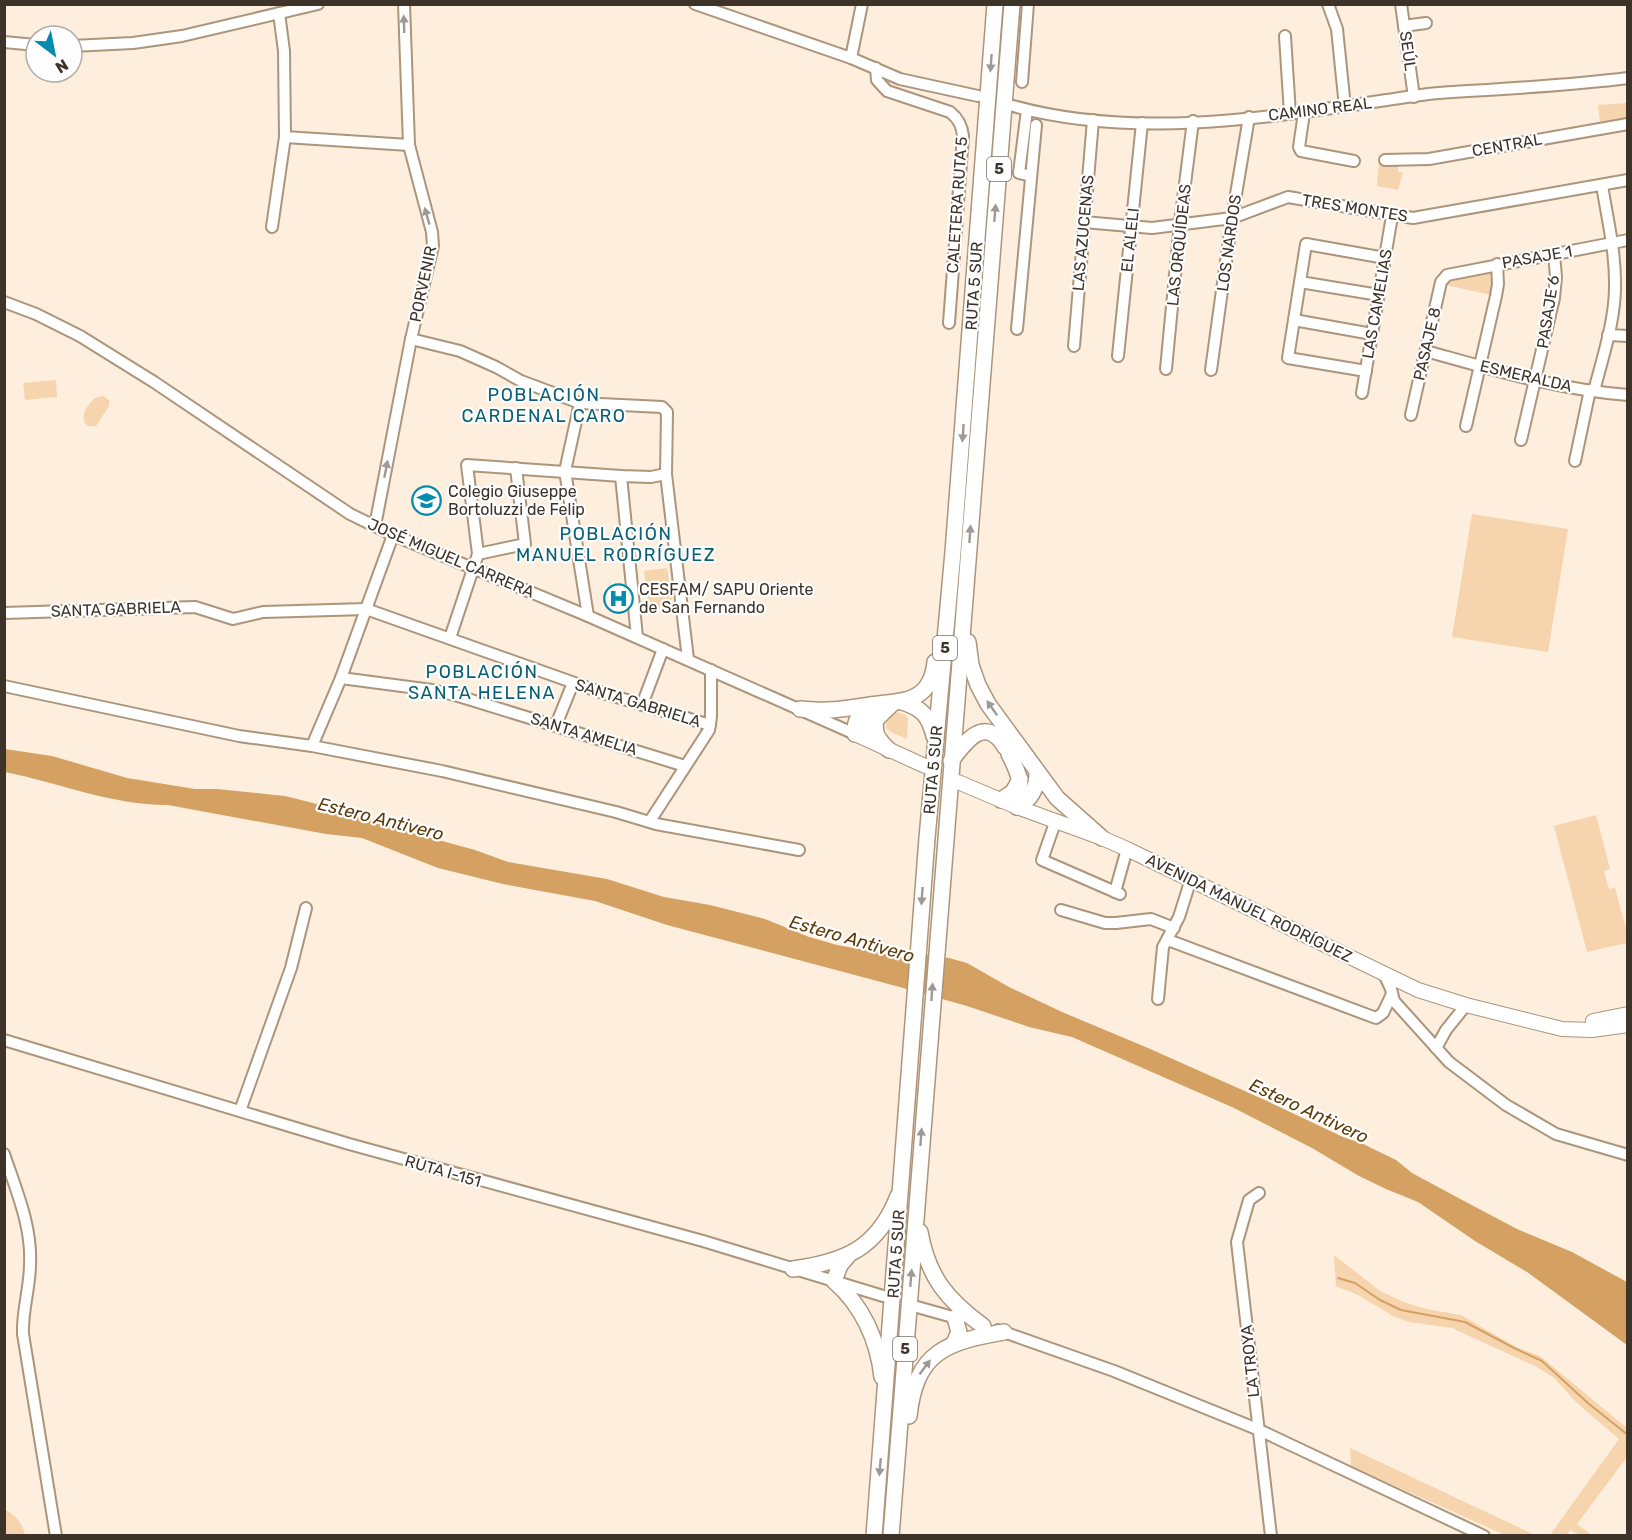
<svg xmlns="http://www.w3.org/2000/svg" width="1632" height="1540" font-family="Rubik,sans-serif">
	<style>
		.green { fill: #f6d4ad }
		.water { fill: #d4a163 }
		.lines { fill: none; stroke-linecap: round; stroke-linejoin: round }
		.stream { stroke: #d4a163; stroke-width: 2 }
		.minor-casing { stroke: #ac957b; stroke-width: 14 }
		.major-casing { stroke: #ac957b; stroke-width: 16 }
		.highway-casing { stroke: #ac957b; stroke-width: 18 }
		.minor { stroke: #fff; stroke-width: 10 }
		.major { stroke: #fff; stroke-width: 14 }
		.highway { stroke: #fff; stroke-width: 15 }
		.oneway { fill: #9e9994 }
		.labels { text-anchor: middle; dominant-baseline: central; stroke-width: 4.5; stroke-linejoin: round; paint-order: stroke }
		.shield { fill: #fefefe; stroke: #777068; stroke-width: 1.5 }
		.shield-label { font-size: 15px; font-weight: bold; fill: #3d3328 }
		.street-label { font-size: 16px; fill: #3d3328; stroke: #fefefe }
		.poi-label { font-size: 16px; fill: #3d3328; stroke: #fefefe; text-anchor: start }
		.neighbourhood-label { font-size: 18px; letter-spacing: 1.5px; fill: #096075; stroke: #fefefe }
		.water-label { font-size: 18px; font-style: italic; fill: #5d3a07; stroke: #fefefe }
	</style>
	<rect width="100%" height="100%" fill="#fdeedd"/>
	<g class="green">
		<path d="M1627,103V118L1600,123L1598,105Z"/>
		<path d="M1385,161L1398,164V172H1403L1398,190L1377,186L1379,162Z"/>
		<path d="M1492,270L1491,295L1446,285L1448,280Z"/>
		<path d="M56,380L57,397L25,400L23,383Z"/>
		<path d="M103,396L109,400V406L96,426H87C79,415 87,406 95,398Z"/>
		<path d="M1472,514L1568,529L1548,652L1452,637Z"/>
		<path d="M667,568L673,605L649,608L644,571Z"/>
		<path d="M895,712L904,714L908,718L907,739L891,732L886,728L887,718Z"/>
		<path d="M1596,815L1610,869L1604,871L1609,889L1615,888L1627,932V943L1587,952L1554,826Z"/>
		<path d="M1334,1255L1380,1291L1404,1302L1426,1309L1461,1315L1516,1347L1540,1356L1627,1428V1457L1577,1524L1592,1535H1580L1570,1530L1567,1535H1550L1619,1439L1577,1403L1553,1377L1535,1366L1452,1328L1409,1322L1393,1316L1358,1295L1336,1286Z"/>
		<path d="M1350,1448L1535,1535H1505L1351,1466Z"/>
		<path d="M4,1509C16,1515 22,1523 25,1535H5Z"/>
	</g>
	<path class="water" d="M5,749L52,756L127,778L195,789H217L285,796L349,812L380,824L475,850L508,862L607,879L664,897L710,905L765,919L809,937L837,945L905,957L927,955L949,958L967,963L1009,987L1062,1012L1148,1048L1267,1101L1343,1137L1361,1143L1396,1160L1412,1173L1464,1201L1517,1229L1572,1252L1627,1282V1345L1527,1272L1475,1241L1418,1202L1386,1189L1359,1176L1312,1148L1234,1108L1072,1037L1029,1027L967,1006L896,986L667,925L595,901L503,884L438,868L362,838L326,834L168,805C111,805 60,783 5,772Z"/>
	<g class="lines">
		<path class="stream" d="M1338,1278L1355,1283L1380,1300L1401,1310L1465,1322L1514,1348L1542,1361L1589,1404L1628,1435"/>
		<defs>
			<g id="minor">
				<path d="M695,4L851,58L900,79L978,96"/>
				<path d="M1328,4L1337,29L1345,107"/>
				<path d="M1401,4L1414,97"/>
				<path d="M279,13L284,51L285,137L409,145"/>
				<path d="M1404,26L1426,23"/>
				<path d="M1285,36L1290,114"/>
				<path d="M4,42L36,45"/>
				<path d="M72,46L133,43L182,36L318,4"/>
				<path d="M851,58L862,4"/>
				<path d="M876,68L877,80L887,91L950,112C959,119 962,126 963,136L949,323"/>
				<path d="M1022,82L1028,4"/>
				<path d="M1013,106C1147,143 1293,113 1428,94C1447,92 1467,91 1487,90C1534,87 1581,84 1628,78"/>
				<path d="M1027,110L1019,173L1031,176"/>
				<path d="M1304,113L1299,147L1301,151L1354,161"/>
				<path d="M1385,160L1429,159L1628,124"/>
				<path d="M1084,222L1152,228L1232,218L1288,197L1413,218L1628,180"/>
				<path d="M272,227L285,137"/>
				<path d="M1300,282L1379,295"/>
				<path d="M4,302L36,314L80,336L154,382L350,514L393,535L588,616L855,734"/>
				<path d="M1294,320L1372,334"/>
				<path d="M1017,329L1036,125"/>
				<path d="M1608,335L1628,336"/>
				<path d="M411,339L460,351L496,367L521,381L580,403L662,407L667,412L666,474L688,659"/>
				<path d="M1074,346L1093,120"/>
				<path d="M1426,351C1491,369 1559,390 1628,395"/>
				<path d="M1118,356L1142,123"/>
				<path d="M1166,369L1180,223L1193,121"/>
				<path d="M1211,370L1232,218L1249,117"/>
				<path d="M1366,371L1288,358L1306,244L1385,258"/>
				<path d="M1594,391C1603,356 1616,318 1615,282C1615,249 1607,217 1602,185"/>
				<path d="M1362,393L1392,216"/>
				<path d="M580,403L565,471L588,616"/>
				<path d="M1411,415L1441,282L1447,275L1628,240"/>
				<path d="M1466,426L1496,296L1498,284L1497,264"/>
				<path d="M1521,440L1554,298L1556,277L1554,254"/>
				<path d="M1575,461L1590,390"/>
				<path d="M621,476L637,637"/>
				<path d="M375,526L411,339L433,246L432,232L409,145L404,4"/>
				<path d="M478,554L525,544L516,468"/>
				<path d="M4,613L195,607L233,619L263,612L366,609L600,692L710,725"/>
				<path d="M450,638L478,554L467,465L621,476L651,477L666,474"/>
				<path d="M341,678L432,690L455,695L685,766"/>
				<path d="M4,686L239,736L312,746L442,771L616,812L656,824L799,850"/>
				<path d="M642,705L663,649"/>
				<path d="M556,725L573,683"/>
				<path d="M312,746L341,678L393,535"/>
				<path d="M1056,820L1042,860L1120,894"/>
				<path d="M650,821L709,730L711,717V670"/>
				<path d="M1115,892L1127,849"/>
				<path d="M1061,910L1105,923H1116L1151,919L1174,928"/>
				<path d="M1168,940L1376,1018L1383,1013L1392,994"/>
				<path d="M1385,976L1391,989L1394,1001L1449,1062L1506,1105L1556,1134L1628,1155"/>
				<path d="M1158,999L1163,947L1179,917L1191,879"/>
				<path d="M4,1040L349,1144L703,1241L883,1296"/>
				<path d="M1436,1048L1446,1030L1466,1005"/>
				<path d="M240,1111L291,968L306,908"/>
				<path d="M4,1154C16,1190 32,1226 30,1264C30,1288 22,1310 23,1334L56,1536"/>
				<path d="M1259,1193L1249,1200L1237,1242L1271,1536"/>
				<path d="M917,1307L960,1319"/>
				<path d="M998,1330L1114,1371L1257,1429L1484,1536"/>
			</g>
			<g id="major">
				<path d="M855,734L925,766"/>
				<path d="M958,782L1017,807L1102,838L1127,849L1418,990L1466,1005L1562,1029L1592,1030L1628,1025"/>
				<path d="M1593,1021L1628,1014"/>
			</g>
			<g id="highway">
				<path d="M968,642L971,665L978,685L988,704L1057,798L1102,838"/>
				<path d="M902,702C922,708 929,716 934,736"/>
				<path d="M873,705C861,711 854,720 855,734L867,728L893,703"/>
				<path d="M800,709C826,712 844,709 870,705C902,701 931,703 935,662"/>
				<path d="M877,717C872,732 878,740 889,750"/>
				<path d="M1009,754C1020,775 1023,784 1017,807"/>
				<path d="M951,761C965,742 985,714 1005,747"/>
				<path d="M1001,800L1013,792L1020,779"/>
				<path d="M1017,807C1031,800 1037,789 1037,773"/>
				<path d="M920,1232C928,1277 947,1300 983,1326"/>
				<path d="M847,1257L840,1265L834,1281C862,1305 878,1340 882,1377"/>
				<path d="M793,1269C845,1262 878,1248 898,1196"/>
				<path d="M954,1343L959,1332L955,1318"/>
				<path d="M909,1416C916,1351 947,1342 1004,1332"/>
				<path d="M874,1536L927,838L953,552L995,4"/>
				<path d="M891,1536L1012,4"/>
			</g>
		</defs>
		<use href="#minor" class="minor-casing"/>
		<use href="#major" class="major-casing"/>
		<use href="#highway" class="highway-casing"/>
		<use href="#minor" class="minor"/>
		<use href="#major" class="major"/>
		<use href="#highway" class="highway"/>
	</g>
	<defs><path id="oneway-solid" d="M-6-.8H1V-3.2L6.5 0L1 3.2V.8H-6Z" transform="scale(1.5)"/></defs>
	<g class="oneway">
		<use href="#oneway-solid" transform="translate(404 24) rotate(-92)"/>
		<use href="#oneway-solid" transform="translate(991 63) rotate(94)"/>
		<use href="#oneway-solid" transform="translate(995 213) rotate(-85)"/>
		<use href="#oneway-solid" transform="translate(427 216) rotate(-106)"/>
		<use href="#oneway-solid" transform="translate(963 433) rotate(94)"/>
		<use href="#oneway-solid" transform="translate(386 469) rotate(-79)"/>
		<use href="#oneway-solid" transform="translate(970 534) rotate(-86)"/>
		<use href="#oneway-solid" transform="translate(992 708) rotate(-125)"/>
		<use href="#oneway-solid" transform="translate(922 896) rotate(94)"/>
		<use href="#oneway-solid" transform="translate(932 992) rotate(-86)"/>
		<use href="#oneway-solid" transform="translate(921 1137) rotate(-86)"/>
		<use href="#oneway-solid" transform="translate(911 1278) rotate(-85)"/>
		<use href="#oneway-solid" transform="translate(925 1367) rotate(-53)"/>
		<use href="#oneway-solid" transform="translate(880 1467) rotate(95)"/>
	</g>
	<defs>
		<symbol id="school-ring" viewBox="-11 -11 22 22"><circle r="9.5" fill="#fefefe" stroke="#038cab" stroke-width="1.5"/><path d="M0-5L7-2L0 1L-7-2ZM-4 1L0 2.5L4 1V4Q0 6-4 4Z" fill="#038cab"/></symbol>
		<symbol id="hospital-ring" viewBox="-11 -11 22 22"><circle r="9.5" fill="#fefefe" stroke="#038cab" stroke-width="1.5"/><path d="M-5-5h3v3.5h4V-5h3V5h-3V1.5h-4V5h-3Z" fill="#038cab"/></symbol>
	</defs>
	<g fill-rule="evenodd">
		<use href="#school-ring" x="410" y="484" width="33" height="33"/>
		<use href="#hospital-ring" x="602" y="582" width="33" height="33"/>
	</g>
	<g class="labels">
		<g class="shield">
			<rect x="987" y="157" width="24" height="24" rx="4.5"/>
			<rect x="933" y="636" width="24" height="24" rx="4.5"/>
			<rect x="893" y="1337" width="24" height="24" rx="4.5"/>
		</g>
		<g class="shield-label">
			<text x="999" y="169">5</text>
			<text x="945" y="648">5</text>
			<text x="905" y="1349">5</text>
		</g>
		<g class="street-label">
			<text transform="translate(1408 51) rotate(82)">SEÚL</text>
			<text transform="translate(1320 109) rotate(-7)">CAMINO REAL</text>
			<text transform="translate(1507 145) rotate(-10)">CENTRAL</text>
			<text transform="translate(957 205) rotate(-86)">CALETERA RUTA 5</text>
			<text transform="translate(1355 208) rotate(9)">TRES MONTES</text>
			<text transform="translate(1083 233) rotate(-85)">LAS AZUCENAS</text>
			<text transform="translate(1130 240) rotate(-84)">EL ALELI</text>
			<text transform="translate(1229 243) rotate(-82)">LOS NARDOS</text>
			<text transform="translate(1179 245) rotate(-84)">LAS ORQUÍDEAS</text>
			<text transform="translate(1537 257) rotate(-10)">PASAJE 1</text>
			<text transform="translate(423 284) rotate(-78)">PORVENIR</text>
			<text transform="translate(974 286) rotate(-86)">RUTA 5 SUR</text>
			<text transform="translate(1377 304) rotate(-80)">LAS CAMELIAS</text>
			<text transform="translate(1548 312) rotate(-81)">PASAJE 6</text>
			<text transform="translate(1427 344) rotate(-77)">PASAJE 8</text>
			<text transform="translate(1526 376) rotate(13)">ESMERALDA</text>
			<text transform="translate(451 558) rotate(23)">JOSÉ MIGUEL CARRERA</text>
			<text transform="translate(116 609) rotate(-2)">SANTA GABRIELA</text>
			<text transform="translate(638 703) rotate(17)">SANTA GABRIELA</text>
			<text transform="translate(584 734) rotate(17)">SANTA AMELIA</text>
			<text transform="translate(933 770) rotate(-85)">RUTA 5 SUR</text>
			<text transform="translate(1249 908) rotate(26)">AVENIDA MANUEL RODRÍGUEZ</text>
			<text transform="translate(443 1171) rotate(16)">RUTA I-151</text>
			<text transform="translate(896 1254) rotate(-86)">RUTA 5 SUR</text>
			<text transform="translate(1250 1361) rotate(-96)">LA TROYA</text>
		</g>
		<g class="poi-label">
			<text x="448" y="491">Colegio Giuseppe<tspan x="448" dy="18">Bortoluzzi de Felip</tspan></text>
			<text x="639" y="589">CESFAM/ SAPU Oriente<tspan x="639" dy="18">de San Fernando</tspan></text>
		</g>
		<g class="neighbourhood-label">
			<text x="544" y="395">POBLACIÓN<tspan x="544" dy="21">CARDENAL CARO</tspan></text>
			<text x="616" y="534">POBLACIÓN<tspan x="616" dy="21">MANUEL RODRÍGUEZ</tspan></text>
			<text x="482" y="672">POBLACIÓN<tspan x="482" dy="21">SANTA HELENA</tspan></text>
		</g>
		<g class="water-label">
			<text transform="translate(381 819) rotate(14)">Estero Antivero</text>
			<text transform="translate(852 939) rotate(16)">Estero Antivero</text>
			<text transform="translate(1309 1111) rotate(25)">Estero Antivero</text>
		</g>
	</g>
	<rect width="1632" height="1540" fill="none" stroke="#3d3328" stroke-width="12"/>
	<g transform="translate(54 54) rotate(148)"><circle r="28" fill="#fefefe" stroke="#b1ada8" stroke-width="1.5"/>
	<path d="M0-4.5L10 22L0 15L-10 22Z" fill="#038cab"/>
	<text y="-9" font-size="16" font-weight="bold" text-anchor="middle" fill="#3d3328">N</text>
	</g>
</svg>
